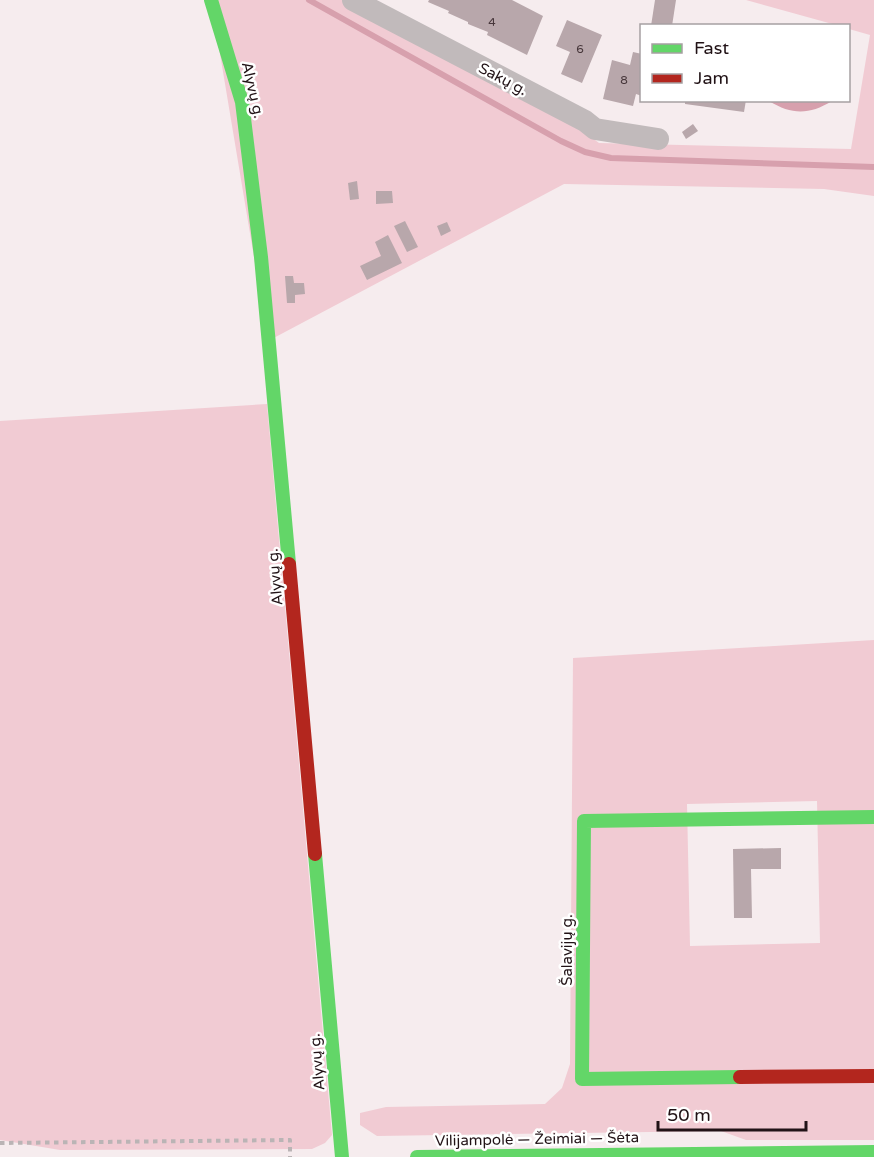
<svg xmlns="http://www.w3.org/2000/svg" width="874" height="1157" font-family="'Varela Round',sans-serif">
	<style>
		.green { fill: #f1cbd3; fill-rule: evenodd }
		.water { fill: #d7a0ad }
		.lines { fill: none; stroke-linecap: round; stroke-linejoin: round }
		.stream { stroke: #d7a0ad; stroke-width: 6 }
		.building { fill: #b8a7ab }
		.path { stroke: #bab4b5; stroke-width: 4; stroke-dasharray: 4.5 4.5; stroke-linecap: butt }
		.street { stroke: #c1babb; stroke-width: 22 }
		.fast { stroke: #63d668; stroke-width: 14 }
		.jam { stroke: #b3261e; stroke-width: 14 }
		.labels { text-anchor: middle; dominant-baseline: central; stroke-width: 5; stroke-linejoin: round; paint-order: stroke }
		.number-label { font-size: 12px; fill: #47373b }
		.street-label { font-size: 15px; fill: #211216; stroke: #fff }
	</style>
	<rect width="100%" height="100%" fill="#f6ecee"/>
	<g class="green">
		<path d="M211,0H357L540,99L599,143L851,149L870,35L849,29L848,26L836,25L746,0H874V196L824,189L564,184L268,341Z"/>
		<path d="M267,404L332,1135L325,1143L312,1149L60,1150L0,1140V421Z"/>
		<path d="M874,640V1140H746L721,1131L377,1136L360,1125V1113L386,1107L545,1104L562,1088L570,1064L573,658ZM817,801L820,943L690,946L687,804Z"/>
	</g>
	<path class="water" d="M769,101H768H832C809,115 792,115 769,101Z"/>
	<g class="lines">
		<path class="stream" d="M309,0L561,141L585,152L611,158L874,167"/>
	</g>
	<g class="building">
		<path d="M429,0H512L543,16L527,55L487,35L488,32L468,24V22L448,13L449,11L428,2Z"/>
		<path d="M655,0H676L672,26H651Z"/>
		<path d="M567,20L602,35L582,83L561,74L570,52L556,46Z"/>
		<path d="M633,52L642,54V96L636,94L633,106L603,99L612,60L630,65Z"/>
		<path d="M685,100H746L744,112L685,104Z"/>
		<path d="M693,124L698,131L686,139L682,132Z"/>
		<path d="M357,181L359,199L350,200L348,183Z"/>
		<path d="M376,191H392L393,203L376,204Z"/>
		<path d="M405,221L418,247L407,252L394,226Z"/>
		<path d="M447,222L451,231L441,236L437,226Z"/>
		<path d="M388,235L402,263L367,280L360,266L381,256L375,242Z"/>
		<path d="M285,276H293L294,283H304L305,294L295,295V303H287Z"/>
		<path d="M781,848V869H751L752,918H734L733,849Z"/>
	</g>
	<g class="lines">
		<path class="path" d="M0,1143L290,1140V1157"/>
		<path class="street" d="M353,0L585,121L595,129L658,139"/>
		<g class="fast">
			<path d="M211,0L242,102L261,257L289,564"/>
			<path d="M315,854L342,1157"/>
			<path d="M740,1077L582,1079L584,821L874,817"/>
			<path d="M417,1157L874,1152"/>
		</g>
		<g class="jam">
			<path d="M289,564L315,854"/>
			<path d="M740,1077L874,1076"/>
		</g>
	</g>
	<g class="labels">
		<g class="number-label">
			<text x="492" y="22">4</text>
			<text x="580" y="49">6</text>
			<text x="624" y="80">8</text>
		</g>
		<g class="street-label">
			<text transform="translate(503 79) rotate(28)">Sakų g.</text>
			<text transform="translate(253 90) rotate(77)">Alyvų g.</text>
			<text transform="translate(275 577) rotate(-95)">Alyvų g.</text>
			<text transform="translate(567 950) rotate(-90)">Šalavijų g.</text>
			<text transform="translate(317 1062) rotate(-95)">Alyvų g.</text>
			<text transform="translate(537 1139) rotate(-1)">Vilijampolė — Žeimiai — Šėta</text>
		</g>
	</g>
	<rect x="640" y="24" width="210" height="78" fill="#ffffff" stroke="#a6a0a2" stroke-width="1.5"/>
	<rect x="652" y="44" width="30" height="9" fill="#63d668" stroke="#a6a0a2" stroke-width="1.5"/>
	<text x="694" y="54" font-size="18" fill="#211216">Fast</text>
	<rect x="652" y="74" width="30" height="9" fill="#b3261e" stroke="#a6a0a2" stroke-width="1.5"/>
	<text x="694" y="84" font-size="18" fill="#211216">Jam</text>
	<path d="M658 1121v9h148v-9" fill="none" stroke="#211216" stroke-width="3"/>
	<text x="667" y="1121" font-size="18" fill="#211216" stroke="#ffffff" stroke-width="4.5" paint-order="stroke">50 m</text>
</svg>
